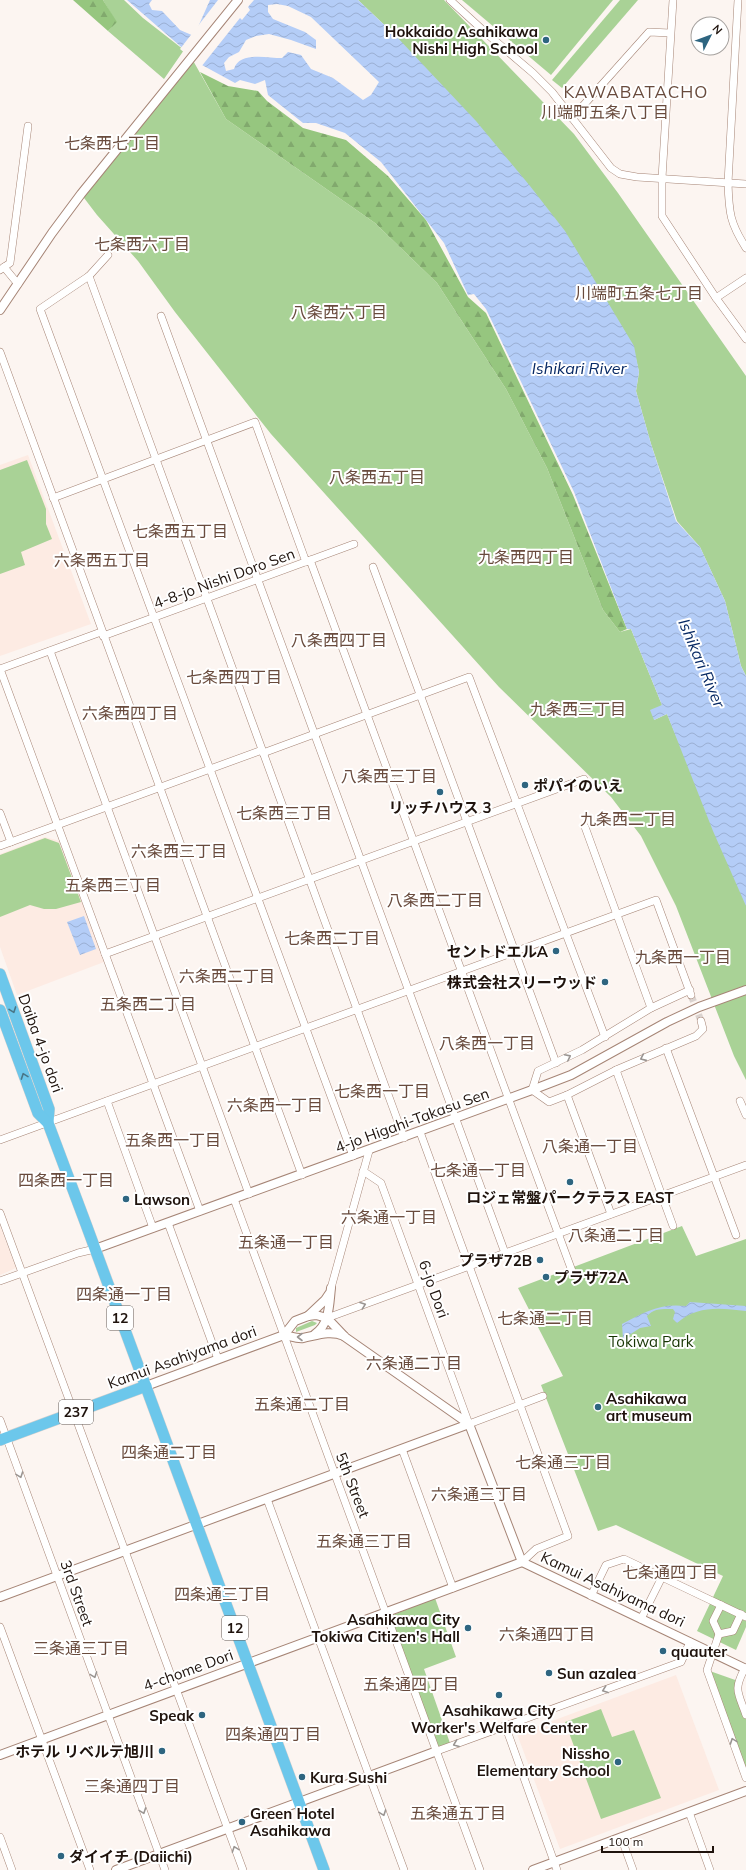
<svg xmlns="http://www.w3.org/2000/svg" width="746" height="1870" font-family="Mulish,'Noto Sans JP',sans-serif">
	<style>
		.built { fill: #fdebe3 }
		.green { fill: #a9d296 }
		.forest { fill: url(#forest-firs) }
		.water { fill: url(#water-waves); fill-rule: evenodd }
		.pier { fill: #fcf5f1 }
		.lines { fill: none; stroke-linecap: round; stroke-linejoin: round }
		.minor-tunnel { stroke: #dbd3cf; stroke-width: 7; stroke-dasharray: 7 3.5; stroke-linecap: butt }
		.minor-casing { stroke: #a68576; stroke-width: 8 }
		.tertiary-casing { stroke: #a68576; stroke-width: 10 }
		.trunk-casing { stroke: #d2d0cf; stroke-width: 12 }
		.minor { stroke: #fff; stroke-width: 7 }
		.tertiary { stroke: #fff; stroke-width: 8 }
		.trunk { stroke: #6cc7eb; stroke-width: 11 }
		.oneway { stroke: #497687 }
		.oneway2 { stroke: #9a9592 }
		.poi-dot { fill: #2e6580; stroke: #fff; stroke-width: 1.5 }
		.labels { text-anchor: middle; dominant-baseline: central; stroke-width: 4; stroke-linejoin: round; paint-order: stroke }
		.shield { fill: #fff; stroke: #625a56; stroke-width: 1 }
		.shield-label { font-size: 14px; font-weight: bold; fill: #1f130d }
		.poi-label { font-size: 15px; font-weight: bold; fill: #1f130d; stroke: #fff; text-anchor: start }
		.street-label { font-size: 15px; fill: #1f130d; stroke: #fff }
		.park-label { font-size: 15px; fill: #173503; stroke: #fff }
		.neighbourhood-label { font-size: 16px; fill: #694b3d; stroke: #fff }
		.water-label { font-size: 16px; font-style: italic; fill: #072964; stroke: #fff }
		.quarter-label { font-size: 17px; letter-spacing: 1px; fill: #694b3d; stroke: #fff }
	</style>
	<defs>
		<pattern id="forest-firs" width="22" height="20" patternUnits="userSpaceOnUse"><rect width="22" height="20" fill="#96c67f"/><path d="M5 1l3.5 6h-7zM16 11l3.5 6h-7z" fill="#81a96d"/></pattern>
		<pattern id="water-waves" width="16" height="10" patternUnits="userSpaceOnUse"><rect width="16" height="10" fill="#b4cdf7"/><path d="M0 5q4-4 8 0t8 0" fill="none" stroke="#9aafd3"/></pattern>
	</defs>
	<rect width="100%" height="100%" fill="#fcf5f1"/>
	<g class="built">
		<path d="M28,455L91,624L0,656V465Z"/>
		<path d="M45,837L60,841L104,962L17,995L0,947V854Z"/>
		<path d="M0,1226L16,1268L0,1275Z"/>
		<path d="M676,1675L719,1790L560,1849L517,1734Z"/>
	</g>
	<g class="green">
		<path d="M103,0H124L143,18L184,50L164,79L108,31L116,22Z"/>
		<path d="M358,0H444L574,134L618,193L746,376V676L741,666L725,601L700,547L677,521L651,444L636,391L639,372L633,346L601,293L396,36Z"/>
		<path d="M462,0H613L551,75Z"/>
		<path d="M620,0H638L562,88L552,80Z"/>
		<path d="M191,57L226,119L375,223L437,283L506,389L547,468L603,610L620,632L631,629L662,705L654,720L667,714L746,902V1080L734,1056L676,906L641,836L611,797L499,687L271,434L175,312L138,261L97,215L81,194Z"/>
		<path d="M27,460L46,509V524L52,539L21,552L25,565L0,574V470Z"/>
		<path d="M45,838L59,843L81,902L56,909H44L30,905L0,917V855Z"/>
		<path d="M682,1226L696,1256L746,1239V1627L736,1650L697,1631L723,1576L616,1525L598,1531L541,1385L563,1376L518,1288Z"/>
		<path d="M312,1321L317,1323L315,1325L296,1332V1328Z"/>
		<path d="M435,1598L456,1657L424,1669L451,1746L437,1751L388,1617Z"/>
		<path d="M707,1670L738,1681L746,1715V1778Z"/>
		<path d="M601,1709L612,1737L634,1730L661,1798L601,1819L565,1722Z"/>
	</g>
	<g class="forest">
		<path d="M73,0H103L117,22L108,31Z"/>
		<path d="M200,72L228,86L258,91L267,101L303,128L346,140L388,176L426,220L468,297L486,313L573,495L627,629L620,632L603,610L547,468L506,389L437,283L375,223L226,119Z"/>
	</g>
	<g class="water">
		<path d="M127,0H152L149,4L152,10L162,11L180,30L194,36L210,0H358L396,36L476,121L530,186L565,231L634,346L639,372L636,391L651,444L676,521L700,547L725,601L741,666L746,676V906L713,831L667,714L654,720L650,710L662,705L631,629H627L574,492L486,309L474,294L468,295L444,243L381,162L345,133L316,123H303L268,95L265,80L255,84L240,80L235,83L202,65ZM277,4L288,6L311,17L379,82L371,95L363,100L333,78L311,69L301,55L288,52L282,58C267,58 239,51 234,69L226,71L224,63L229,57L239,52L246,40L256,36L269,34L291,40L316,49V40L305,32L273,19L268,12V5Z"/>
		<path d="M84,916L96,949L80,955L67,922Z"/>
		<path d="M690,1302L746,1306V1311C720,1308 698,1305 677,1323L673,1319L675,1312L673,1309C663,1309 654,1308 647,1316L651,1326L640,1328L623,1339L622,1324C645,1312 659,1303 686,1306Z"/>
	</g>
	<path class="pier" d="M218,0H254L248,7L250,10L242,20L240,18L201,67L180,49Z"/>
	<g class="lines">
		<path class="minor-tunnel" d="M691,995L701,1021"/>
		<defs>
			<g id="minor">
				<path d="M450,0L486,33L533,73L552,92L611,168L620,174L637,177L746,184"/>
				<path d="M673,0L662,178V216L716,298L746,339"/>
				<path d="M738,0L728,183C729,213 730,223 746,248"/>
				<path d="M572,118L649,32L670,33"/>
				<path d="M108,255L89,276L40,309L353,1156"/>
				<path d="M4,267L18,284"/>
				<path d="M0,270L10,263L28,126"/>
				<path d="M89,276L404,1138"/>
				<path d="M716,298L746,278"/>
				<path d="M161,316L505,1253"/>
				<path d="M0,352L302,1175"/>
				<path d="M53,498L255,422L306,562"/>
				<path d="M310,560L572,1271"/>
				<path d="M373,567L556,1063"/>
				<path d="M103,636L354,544"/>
				<path d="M50,651L249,1194"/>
				<path d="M0,669L200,1211"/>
				<path d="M0,669L101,632"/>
				<path d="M263,753L469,677L605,1037"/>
				<path d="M0,813L11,842"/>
				<path d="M585,827L651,1008"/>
				<path d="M0,846L262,750"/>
				<path d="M105,954L584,779"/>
				<path d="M690,990L651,1008L582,1050L538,1071L532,1090L549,1102L567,1095L616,1070L696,1036L703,1029L701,1021"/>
				<path d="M666,1048L736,1235"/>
				<path d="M616,1070L673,1226"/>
				<path d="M567,1095L611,1214"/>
				<path d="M107,1101L153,1228"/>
				<path d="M740,1101L746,1115"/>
				<path d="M420,1132L568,1536L536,1549L522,1562"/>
				<path d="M0,1140L656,900L691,995"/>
				<path d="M363,1171L381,1183L469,1424L543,1396"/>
				<path d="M234,1199L480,1870"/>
				<path d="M0,1213L243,1870"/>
				<path d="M168,1223L218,1359"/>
				<path d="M0,1281L78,1253L95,1249"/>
				<path d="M331,1288L369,1151"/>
				<path d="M327,1318L746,1165"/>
				<path d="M0,1420L165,1870"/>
				<path d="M402,1449L453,1588"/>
				<path d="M267,1499L404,1870"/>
				<path d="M591,1596L606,1565L624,1559L746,1617"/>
				<path d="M721,1605L713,1621L719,1634L733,1631L741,1614"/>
				<path d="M641,1619L662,1577"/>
				<path d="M0,1627L90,1870"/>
				<path d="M719,1634L707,1670L746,1778"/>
				<path d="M745,1668C733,1690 738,1692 746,1715"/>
				<path d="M505,1725L557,1870"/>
				<path d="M437,1751L681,1662L690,1642"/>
				<path d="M689,1812L710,1870"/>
				<path d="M0,1837L12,1870"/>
				<path d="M621,1837L633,1870"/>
			</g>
			<g id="tertiary">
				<path d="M0,310L52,233L81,194L238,0"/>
				<path d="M95,1249L532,1090L571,1075L667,1022L699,1007L746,990"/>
				<path d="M308,1316L325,1300L329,1294"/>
				<path d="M315,1334C330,1324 329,1304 331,1288"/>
				<path d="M284,1335L295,1321L308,1316L316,1315L327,1318L345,1337L469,1424L522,1562L746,1669"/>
				<path d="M146,1386L284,1335C290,1336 298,1339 303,1338C318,1335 330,1330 344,1336"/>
				<path d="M0,1597L469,1424"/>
				<path d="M0,1755L522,1562"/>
				<path d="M116,1870L437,1751"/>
				<path d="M533,1870L746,1791"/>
			</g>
			<g id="trunk">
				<path d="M0,974L49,1109L48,1123"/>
				<path d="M0,1010L38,1113L48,1123L87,1227L324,1870"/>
				<path d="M0,1440L146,1386"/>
			</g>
		</defs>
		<use href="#minor" class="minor-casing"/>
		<use href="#tertiary" class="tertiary-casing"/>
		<use href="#trunk" class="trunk-casing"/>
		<use href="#minor" class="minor"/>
		<use href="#tertiary" class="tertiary"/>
		<use href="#trunk" class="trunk"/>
	</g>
	<defs><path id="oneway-chevron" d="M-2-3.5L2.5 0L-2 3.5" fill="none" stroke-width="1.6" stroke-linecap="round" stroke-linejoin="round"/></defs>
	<g class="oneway">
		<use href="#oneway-chevron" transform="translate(13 1010) rotate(70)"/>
		<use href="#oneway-chevron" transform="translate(24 1076) rotate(-110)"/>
	</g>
	<g class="oneway2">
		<use href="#oneway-chevron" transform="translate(568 1057) rotate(-27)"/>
		<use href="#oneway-chevron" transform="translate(643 1058) rotate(156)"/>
		<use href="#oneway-chevron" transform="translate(363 1305) rotate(-20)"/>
		<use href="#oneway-chevron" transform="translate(300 1337) rotate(-180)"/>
		<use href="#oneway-chevron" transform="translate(20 1475) rotate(70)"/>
		<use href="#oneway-chevron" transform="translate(94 1675) rotate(70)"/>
		<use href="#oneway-chevron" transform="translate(605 1690) rotate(160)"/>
		<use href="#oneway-chevron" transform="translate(733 1741) rotate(-110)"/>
		<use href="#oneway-chevron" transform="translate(456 1744) rotate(159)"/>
		<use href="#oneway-chevron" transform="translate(143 1811) rotate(70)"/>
		<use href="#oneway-chevron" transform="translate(383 1813) rotate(70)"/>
		<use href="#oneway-chevron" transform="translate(235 1849) rotate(-110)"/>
	</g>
	<g class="poi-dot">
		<circle cx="546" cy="40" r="4"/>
		<circle cx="525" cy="785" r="4"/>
		<circle cx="440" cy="792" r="4"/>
		<circle cx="556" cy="951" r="4"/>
		<circle cx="605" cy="982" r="4"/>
		<circle cx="570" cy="1182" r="4"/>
		<circle cx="126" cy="1199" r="4"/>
		<circle cx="540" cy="1260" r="4"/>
		<circle cx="546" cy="1277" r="4"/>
		<circle cx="598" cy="1407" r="4"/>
		<circle cx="468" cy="1628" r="4"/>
		<circle cx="663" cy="1651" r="4"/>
		<circle cx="549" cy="1673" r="4"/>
		<circle cx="499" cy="1695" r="4"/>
		<circle cx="202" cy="1715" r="4"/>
		<circle cx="162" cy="1751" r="4"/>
		<circle cx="618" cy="1762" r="4"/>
		<circle cx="302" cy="1777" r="4"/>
		<circle cx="242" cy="1822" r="4"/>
		<circle cx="61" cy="1856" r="4"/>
	</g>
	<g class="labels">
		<g class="shield">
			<rect x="107" y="1306" width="26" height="24" rx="3"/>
			<rect x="59" y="1400" width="34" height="24" rx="3"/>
			<rect x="222" y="1616" width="26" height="24" rx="3"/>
		</g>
		<g class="shield-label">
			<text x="120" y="1318">12</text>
			<text x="76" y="1412">237</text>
			<text x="235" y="1628">12</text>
		</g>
		<g class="poi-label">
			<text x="538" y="31" text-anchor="end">Hokkaido Asahikawa<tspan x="538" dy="17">Nishi High School</tspan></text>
			<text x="533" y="785">ポパイのいえ</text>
			<text x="440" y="807" text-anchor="middle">リッチハウス 3</text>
			<text x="548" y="951" text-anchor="end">セントドエルA</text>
			<text x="597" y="982" text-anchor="end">株式会社スリーウッド</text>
			<text x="570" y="1197" text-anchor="middle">ロジェ常盤パークテラス EAST</text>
			<text x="134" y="1199">Lawson</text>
			<text x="532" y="1260" text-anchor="end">プラザ72B</text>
			<text x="554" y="1277">プラザ72A</text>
			<text x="606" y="1398">Asahikawa<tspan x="606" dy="17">art museum</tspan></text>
			<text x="460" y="1619" text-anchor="end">Asahikawa City<tspan x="460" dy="17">Tokiwa Citizen's Hall</tspan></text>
			<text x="671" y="1651">quauter</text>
			<text x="557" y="1673">Sun azalea</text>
			<text x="499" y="1710" text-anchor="middle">Asahikawa City<tspan x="499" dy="17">Worker's Welfare Center</tspan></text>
			<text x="194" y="1715" text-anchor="end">Speak</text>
			<text x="154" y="1751" text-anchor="end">ホテル リベルテ旭川</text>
			<text x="610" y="1753" text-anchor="end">Nissho<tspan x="610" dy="17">Elementary School</tspan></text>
			<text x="310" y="1777">Kura Sushi</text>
			<text x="250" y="1813">Green Hotel<tspan x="250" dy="17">Asahikawa</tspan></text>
			<text x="69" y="1856">ダイイチ (Daiichi)</text>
		</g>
		<g class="street-label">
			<text transform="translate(224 578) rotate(-20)">4-8-jo Nishi Doro Sen</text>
			<text transform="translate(41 1043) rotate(70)">Daiba 4-jo dori</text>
			<text transform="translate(412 1120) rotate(-20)">4-jo Higahi-Takasu Sen</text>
			<text transform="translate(434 1289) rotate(70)">6-jo Dori</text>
			<text transform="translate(182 1357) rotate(-20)">Kamui Asahiyama dori</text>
			<text transform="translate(353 1485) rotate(69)">5th Street</text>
			<text transform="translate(613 1589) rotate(25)">Kamui Asahiyama dori</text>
			<text transform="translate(77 1593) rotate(70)">3rd Street</text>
			<text transform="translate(188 1670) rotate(-20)">4-chome Dori</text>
		</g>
		<g class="park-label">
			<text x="651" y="1341">Tokiwa Park</text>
		</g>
		<g class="neighbourhood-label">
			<text x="605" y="112">川端町五条八丁目</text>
			<text x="112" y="143">七条西七丁目</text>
			<text x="142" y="244">七条西六丁目</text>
			<text x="639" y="293">川端町五条七丁目</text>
			<text x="339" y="312">八条西六丁目</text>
			<text x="377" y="477">八条西五丁目</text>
			<text x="180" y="531">七条西五丁目</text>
			<text x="526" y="557">九条西四丁目</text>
			<text x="102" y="560">六条西五丁目</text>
			<text x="339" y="640">八条西四丁目</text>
			<text x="234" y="677">七条西四丁目</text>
			<text x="578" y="709">九条西三丁目</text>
			<text x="130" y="713">六条西四丁目</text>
			<text x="389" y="776">八条西三丁目</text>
			<text x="284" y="813">七条西三丁目</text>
			<text x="628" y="819">九条西二丁目</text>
			<text x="179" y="851">六条西三丁目</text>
			<text x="113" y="885">五条西三丁目</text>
			<text x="435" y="900">八条西二丁目</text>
			<text x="332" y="938">七条西二丁目</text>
			<text x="683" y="957">九条西一丁目</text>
			<text x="227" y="976">六条西二丁目</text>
			<text x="148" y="1004">五条西二丁目</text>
			<text x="487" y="1043">八条西一丁目</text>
			<text x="382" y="1091">七条西一丁目</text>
			<text x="275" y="1105">六条西一丁目</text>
			<text x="173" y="1140">五条西一丁目</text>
			<text x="590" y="1146">八条通一丁目</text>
			<text x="478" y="1170">七条通一丁目</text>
			<text x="66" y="1180">四条西一丁目</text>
			<text x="389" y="1217">六条通一丁目</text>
			<text x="616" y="1235">八条通二丁目</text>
			<text x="286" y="1242">五条通一丁目</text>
			<text x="124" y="1294">四条通一丁目</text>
			<text x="545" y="1318">七条通二丁目</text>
			<text x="414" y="1363">六条通二丁目</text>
			<text x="302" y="1404">五条通二丁目</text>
			<text x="169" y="1452">四条通二丁目</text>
			<text x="563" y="1462">七条通三丁目</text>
			<text x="479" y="1494">六条通三丁目</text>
			<text x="364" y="1541">五条通三丁目</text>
			<text x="670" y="1572">七条通四丁目</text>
			<text x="222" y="1594">四条通三丁目</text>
			<text x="547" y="1634">六条通四丁目</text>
			<text x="81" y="1648">三条通三丁目</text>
			<text x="411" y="1684">五条通四丁目</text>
			<text x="273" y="1734">四条通四丁目</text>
			<text x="132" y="1786">三条通四丁目</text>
			<text x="458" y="1813">五条通五丁目</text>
		</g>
		<g class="water-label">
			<text x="579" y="368">Ishikari River</text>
			<text transform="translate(702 663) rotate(67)">Ishikari River</text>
		</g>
		<g class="quarter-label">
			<text x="636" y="91">KAWABATACHO</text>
		</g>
	</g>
	<g transform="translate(710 36) rotate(48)"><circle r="19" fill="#ffffff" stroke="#a5a19e"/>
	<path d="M0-3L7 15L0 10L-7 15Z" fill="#2e6580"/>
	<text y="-6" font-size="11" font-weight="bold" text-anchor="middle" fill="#1f130d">N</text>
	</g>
	<path d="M602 1846v6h111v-6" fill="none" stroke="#1f130d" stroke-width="2"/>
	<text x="608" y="1846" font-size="12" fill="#1f130d" stroke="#ffffff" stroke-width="3" paint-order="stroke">100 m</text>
</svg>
